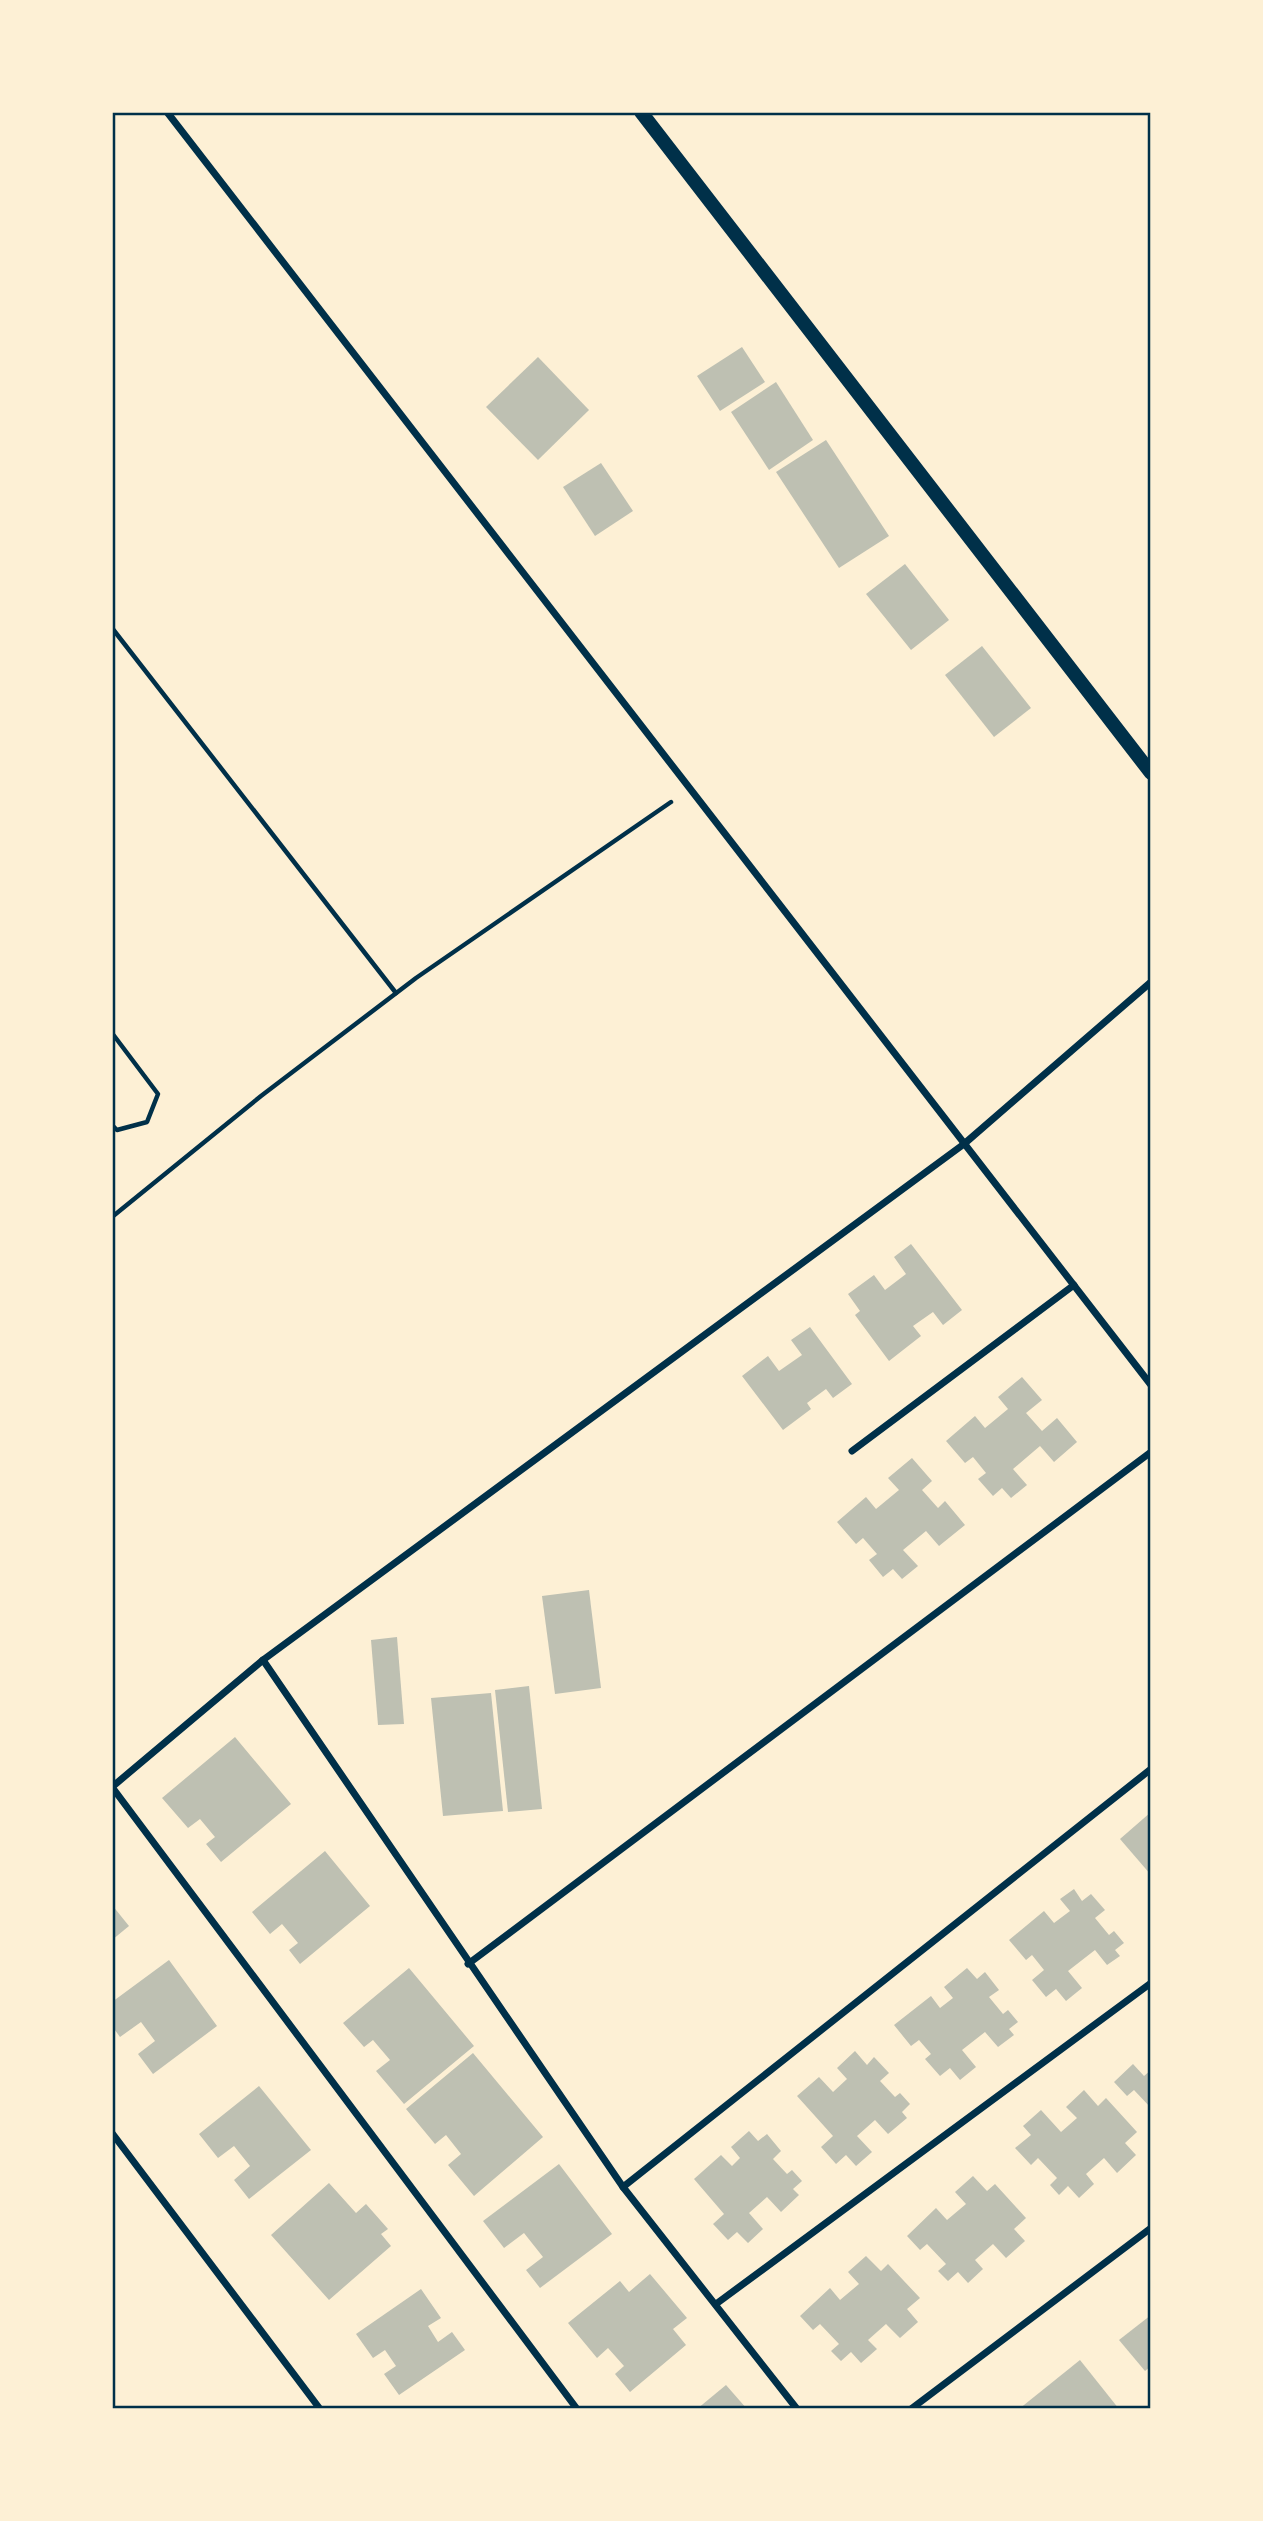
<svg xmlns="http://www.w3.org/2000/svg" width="1263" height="2521" font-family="'PT Sans Narrow',sans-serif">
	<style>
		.building { fill: #bec0b2 }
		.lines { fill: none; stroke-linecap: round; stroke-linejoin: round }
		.path { stroke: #003049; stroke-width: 4.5 }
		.minor { stroke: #003049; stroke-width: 7 }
		.secondary { stroke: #003049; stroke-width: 14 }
		.neatline { fill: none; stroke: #003049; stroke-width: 2.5 }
	</style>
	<rect width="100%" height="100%" fill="#fdf0d5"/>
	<g class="building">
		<path d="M742,347L765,382L720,411L697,376Z"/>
		<path d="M538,357L589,410L538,460L486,407Z"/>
		<path d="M776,382L813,440L769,470L731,412Z"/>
		<path d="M826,440L889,536L839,568L776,472Z"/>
		<path d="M601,463L633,511L595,536L563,487Z"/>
		<path d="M905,564L949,620L911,650L866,594Z"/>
		<path d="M982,646L1031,708L994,737L945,675Z"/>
		<path d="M911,1244L962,1310L943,1325L933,1312L913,1326L921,1336L889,1361L855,1315L860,1311L848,1294L874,1275L885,1290L906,1274L894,1257Z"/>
		<path d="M810,1327L852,1384L833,1398L826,1389L807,1403L811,1409L783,1430L742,1376L768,1356L779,1371L802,1355L791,1340Z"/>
		<path d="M1022,1377L1042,1400L1026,1413L1042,1431L1057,1418L1077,1442L1054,1462L1040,1446L1013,1469L1027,1485L1011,1498L1002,1488L993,1496L978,1479L986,1473L973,1457L965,1463L946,1441L975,1416L985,1428L1008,1409L998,1397Z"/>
		<path d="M912,1458L932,1481L922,1490L938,1508L945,1501L965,1525L939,1546L926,1531L903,1550L918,1566L902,1579L893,1569L883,1577L869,1560L877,1554L863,1538L856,1544L837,1522L866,1497L876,1509L899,1490L888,1478Z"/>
		<path d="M589,1590L601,1688L555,1694L542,1596Z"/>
		<path d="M397,1637L404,1724L378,1725L371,1640Z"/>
		<path d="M529,1686L542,1809L508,1812L495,1690Z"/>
		<path d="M491,1693L503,1811L443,1816L431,1698Z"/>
		<path d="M235,1737L291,1804L221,1862L206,1844L215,1837L200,1819L188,1828L162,1798Z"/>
		<path d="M1151,1812V1875L1120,1839Z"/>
		<path d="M325,1851L370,1906L300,1964L289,1950L298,1943L282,1924L270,1934L252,1912Z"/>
		<path d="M1074,1889L1082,1901L1091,1894L1105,1910L1095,1918L1109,1935L1114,1931L1124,1943L1115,1950L1120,1956L1107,1965L1095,1950L1068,1971L1082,1988L1066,2001L1056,1989L1046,1997L1032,1980L1044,1970L1032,1955L1026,1960L1009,1940L1044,1911L1054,1923L1070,1911L1060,1899Z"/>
		<path d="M112,1905L129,1926L112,1940Z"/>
		<path d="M169,1960L217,2026L153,2074L138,2054L155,2041L141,2022L120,2037L112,2026V2002Z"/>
		<path d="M409,1968L474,2046L404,2104L376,2071L390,2060L373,2040L364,2047L343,2023Z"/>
		<path d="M967,1968L977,1979L985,1972L999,1990L989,1997L1003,2014L1008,2010L1018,2022L1009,2029L1014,2035L998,2047L985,2032L962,2050L976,2067L960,2080L950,2068L940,2076L925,2059L931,2054L919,2040L911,2046L894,2025L931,1996L940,2008L953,1998L944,1987Z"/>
		<path d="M855,2051L867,2065L874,2057L889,2073L880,2081L895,2097L900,2093L910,2104L902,2112L907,2118L888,2134L875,2120L857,2136L872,2152L856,2166L846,2155L836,2164L821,2147L833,2136L797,2096L819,2077L833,2092L847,2079L837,2068Z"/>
		<path d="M473,2053L543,2137L474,2196L448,2165L461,2154L446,2135L435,2144L406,2109Z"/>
		<path d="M1133,2064L1144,2076L1151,2070V2108L1134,2090L1127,2096L1114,2082Z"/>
		<path d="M259,2086L311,2150L249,2199L234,2180L250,2166L234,2146L218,2158L199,2134Z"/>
		<path d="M1084,2090L1098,2106L1106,2098L1137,2132L1125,2143L1136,2155L1117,2173L1104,2158L1086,2174L1094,2184L1079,2198L1068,2186L1059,2195L1050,2185L1057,2178L1038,2158L1031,2165L1015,2148L1031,2135L1023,2126L1041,2110L1061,2132L1077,2118L1066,2107Z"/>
		<path d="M749,2131L758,2141L767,2134L781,2151L773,2159L787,2174L792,2170L802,2181L793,2189L799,2195L781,2212L767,2197L749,2213L763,2229L748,2243L737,2232L728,2240L713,2224L724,2214L694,2179L721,2155L732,2166L740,2158L731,2147Z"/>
		<path d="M559,2164L612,2234L540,2288L526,2270L543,2257L524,2233L504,2248L483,2221Z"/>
		<path d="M973,2176L987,2191L995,2184L1026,2218L1014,2229L1025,2241L1006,2258L993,2244L975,2260L983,2269L968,2283L958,2272L948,2281L938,2271L946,2264L927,2244L920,2250L907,2236L936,2208L947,2220L966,2204L955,2192Z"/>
		<path d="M329,2183L356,2213L366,2204L388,2229L381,2234L391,2246L329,2300L271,2235Z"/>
		<path d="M866,2256L881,2271L888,2264L920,2298L907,2309L918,2322L900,2338L886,2324L868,2340L877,2349L861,2363L851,2352L841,2361L831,2351L839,2344L820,2324L813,2330L800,2316L830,2288L840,2300L859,2284L848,2272Z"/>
		<path d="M650,2274L687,2318L673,2329L686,2345L630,2392L615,2374L624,2366L608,2348L597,2358L568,2323L620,2281L629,2292Z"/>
		<path d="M421,2289L441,2318L428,2326L438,2342L452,2332L465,2350L399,2395L384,2374L396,2366L385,2350L373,2358L356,2334Z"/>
		<path d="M1151,2315V2366L1145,2371L1119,2340Z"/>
		<path d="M1080,2360L1119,2409H1019Z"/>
		<path d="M726,2385L747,2409H697Z"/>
	</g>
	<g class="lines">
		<g class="path">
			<path d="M112,628L396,993"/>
			<path d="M112,1033L158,1094L147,1122L117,1130L112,1125"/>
			<path d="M112,1217L261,1096L416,978L671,802"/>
		</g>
		<g class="minor">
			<path d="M167,112L1151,1385"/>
			<path d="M852,1451L1074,1285"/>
			<path d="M263,1660L623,2187L797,2409"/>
			<path d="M112,1787L263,1660L964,1144L1151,982"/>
			<path d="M112,1787L577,2409"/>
			<path d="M468,1964L1151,1452"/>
			<path d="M112,2133L320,2409"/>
			<path d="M623,2187L1151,1769"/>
			<path d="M716,2304L1151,1983"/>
			<path d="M911,2409L1151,2228"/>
		</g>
		<path class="secondary" d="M641,112L1151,773"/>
	</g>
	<rect width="1263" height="2521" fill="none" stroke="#fdf0d5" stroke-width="228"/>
	<rect x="114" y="114" width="1035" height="2293" class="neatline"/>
</svg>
